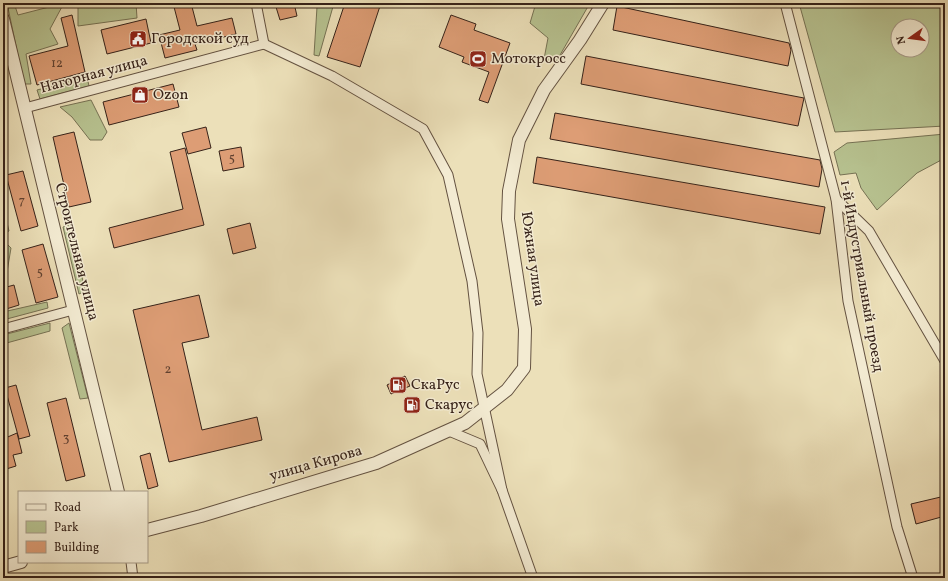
<svg xmlns="http://www.w3.org/2000/svg" width="948" height="581" font-family="Vollkorn,serif">
	<style>
		.green { fill: #b7c290; stroke: #767254; fill-rule: evenodd }
		.building { fill: #dd9d75; stroke: #362219 }
		.lines { fill: none; stroke-linecap: round; stroke-linejoin: round }
		.minor-casing { stroke: #645241; stroke-width: 11 }
		.tertiary-casing { stroke: #645241; stroke-width: 14 }
		.minor { stroke: #f3ebd2; stroke-width: 9 }
		.tertiary { stroke: #f3ebd2; stroke-width: 12 }
		.labels { text-anchor: middle; dominant-baseline: central; stroke-width: 3; stroke-linejoin: round; paint-order: stroke }
		.number-label { font-size: 13px; fill: #604130 }
		.poi-label { font-size: 15px; fill: #362219; stroke: #f3ebd2; text-anchor: start }
		.street-label { font-size: 15px; fill: #362219; stroke: #f3ebd2 }
	</style>
	<rect width="100%" height="100%" fill="#ece0b9"/>
	<filter id="stains"><feTurbulence type="fractalNoise" baseFrequency=".005" numOctaves="4"/><feColorMatrix values="0 0 0 0 .2 0 0 0 0 .09 0 0 0 0 .02 0 0 0 .5 -.17"/></filter>
	<radialGradient id="worn" r=".72"><stop offset=".6" stop-color="#630" stop-opacity="0"/><stop offset="1" stop-color="#630" stop-opacity=".3"/></radialGradient>
	<g class="green">
		<path d="M7,3H14L18,15L53,6L54,3H64L50,29L58,44L26,54L31,84H24Z"/>
		<path d="M78,3H136L137,18L78,26Z"/>
		<path d="M314,3H334L319,56L314,55L317,7Z"/>
		<path d="M536,3H590L556,62L544,59L548,38L530,23Z"/>
		<path d="M799,3H945V126L835,132ZM898,26H922V50H898Z"/>
		<path d="M87,77L89,86L40,99L37,90Z"/>
		<path d="M91,100L107,132L102,140H90L72,117L60,107Z"/>
		<path d="M945,134V158L917,173L877,210L861,188L856,173L840,175L834,152L847,143Z"/>
		<path d="M3,206L9,231L3,234Z"/>
		<path d="M71,224L85,291L79,294L63,227Z"/>
		<path d="M3,240L11,248L7,272L3,274Z"/>
		<path d="M47,302L48,308L3,320V312Z"/>
		<path d="M50,323V331L3,344V335Z"/>
		<path d="M69,323L88,398L80,399L62,328Z"/>
	</g>
	<g class="building">
		<path d="M173,3H191L197,26L232,18L236,34L195,44L197,50L165,58L159,35L180,30Z"/>
		<path d="M294,3L297,16L280,20L276,7Z"/>
		<path d="M345,3H381L360,67L327,57Z"/>
		<path d="M617,6L789,43L791,50L788,66L613,30Z"/>
		<path d="M72,15L85,72L37,85L29,56L68,46L61,18Z"/>
		<path d="M451,15L476,24L474,30L510,43L488,103L479,100L489,72L462,62L464,57L439,47Z"/>
		<path d="M146,19L151,43L107,54L101,30Z"/>
		<path d="M586,56L804,98L798,126L581,84Z"/>
		<path d="M173,84L179,107L109,125L103,102Z"/>
		<path d="M555,113L820,160L822,169L819,187L550,139Z"/>
		<path d="M206,127L211,148L188,154L182,133Z"/>
		<path d="M74,132L91,202L69,207L53,137Z"/>
		<path d="M241,147L244,167L223,171L219,151Z"/>
		<path d="M185,148L204,225L114,248L109,228L183,209L170,152Z"/>
		<path d="M537,157L825,207L820,234L533,183Z"/>
		<path d="M23,171L38,226L21,231L6,175Z"/>
		<path d="M250,223L256,248L233,254L227,229Z"/>
		<path d="M43,244L58,297L36,303L22,250Z"/>
		<path d="M14,285L19,305L3,310V288Z"/>
		<path d="M199,295L209,337L182,343L202,430L257,417L262,440L169,462L133,310Z"/>
		<path d="M405,376L410,386L391,394L387,385Z"/>
		<path d="M16,385L30,436L19,439L5,388Z"/>
		<path d="M66,398L85,476L66,481L47,403Z"/>
		<path d="M17,433L22,453L13,455L16,466L3,470V439Z"/>
		<path d="M150,453L158,486L148,489L140,456Z"/>
		<path d="M945,496V516L916,524L911,504Z"/>
	</g>
	<g class="lines">
		<defs>
			<g id="minor">
				<path d="M256,3L264,44"/>
				<path d="M785,3L836,199L848,301L897,527L913,578"/>
				<path d="M264,44L332,76L423,129L448,175L472,281L478,333L477,374L502,490"/>
				<path d="M25,108L264,44"/>
				<path d="M836,199L869,231L945,361"/>
				<path d="M3,329L73,310"/>
				<path d="M449,431L480,444L502,490L533,578"/>
				<path d="M131,562L133,578"/>
			</g>
			<g id="tertiary">
				<path d="M3,19L118,492"/>
				<path d="M147,530L201,516L376,463L465,423L507,390L524,368L525,329L508,219L509,191L519,140L544,90L580,40L603,3"/>
				<path d="M3,567L21,562"/>
			</g>
		</defs>
		<use href="#minor" class="minor-casing"/>
		<use href="#tertiary" class="tertiary-casing"/>
		<use href="#minor" class="minor"/>
		<use href="#tertiary" class="tertiary"/>
	</g>
	<defs>
		<symbol id="civic-square" viewBox="-11 -11 22 22"><rect x="-9" y="-9" width="18" height="18" rx="4" fill="#8f2418" stroke="#f3ebd2"/><path d="M-.6-6.5H3V-4.5H.6V-3L4-1V1h2V6H-6V1h2V-1L-.6-3ZM-1.2 2.5V6h2.4V2.5Z" fill="#fff"/></symbol>
		<symbol id="stadium-square" viewBox="-11 -11 22 22"><rect x="-9" y="-9" width="18" height="18" rx="4" fill="#8f2418" stroke="#f3ebd2"/><path d="M0-5a6.5 5 0 1 0 0 10a6.5 5 0 1 0 0-10ZM-3.5-1.8h7v3.6h-7Z" fill="#fff"/></symbol>
		<symbol id="shop-square" viewBox="-11 -11 22 22"><rect x="-9" y="-9" width="18" height="18" rx="4" fill="#8f2418" stroke="#f3ebd2"/><path d="M-5-2.5h2.3a2.7 3.5 0 0 1 5.4 0H5L5.5 6h-11ZM-1.5-2.5h3a1.5 2.3 0 0 0-3 0Z" fill="#fff"/></symbol>
		<symbol id="fuel-square" viewBox="-11 -11 22 22"><rect x="-9" y="-9" width="18" height="18" rx="4" fill="#8f2418" stroke="#f3ebd2"/><path d="M-5.5-6h7V0h2V4h1.3V-2.5L3-4.5l.8-.8L6-3V5H2.5V1h-1V6h-7ZM-4.2-4.7v3.2H.2V-4.7Z" fill="#fff"/></symbol>
	</defs>
	<g fill-rule="evenodd">
		<use href="#civic-square" x="128" y="29" width="20" height="20"/>
		<use href="#stadium-square" x="468" y="49" width="20" height="20"/>
		<use href="#shop-square" x="130" y="85" width="20" height="20"/>
		<use href="#fuel-square" x="388" y="375" width="20" height="20"/>
		<use href="#fuel-square" x="402" y="395" width="20" height="20"/>
	</g>
	<g class="labels">
		<g class="number-label">
			<text x="57" y="64">12</text>
			<text x="232" y="159">5</text>
			<text x="22" y="201">7</text>
			<text x="40" y="273">5</text>
			<text x="168" y="370">2</text>
			<text x="66" y="439">3</text>
		</g>
		<g class="poi-label">
			<text x="151" y="39">Городской суд</text>
			<text x="491" y="59">Мотокросс</text>
			<text x="153" y="95">Ozon</text>
			<text x="411" y="385">СкаРус</text>
			<text x="425" y="405">Скарус</text>
		</g>
		<g class="street-label">
			<text transform="translate(94 75) rotate(-15)">Нагорная улица</text>
			<text transform="translate(76 252) rotate(76)">Строительная улица</text>
			<text transform="translate(532 259) rotate(82)">Южная улица</text>
			<text transform="translate(861 276) rotate(80)">1-й Индустриальный проезд</text>
			<text transform="translate(316 464) rotate(-16)">улица Кирова</text>
		</g>
	</g>
	<rect width="948" height="581" fill="none" stroke="#ece0b9" stroke-width="16"/>
	<rect x="4" y="4" width="940" height="573" fill="none" stroke="#362219" stroke-width="2"/>
	<rect x="8" y="8" width="932" height="565" fill="none" stroke="#362219"/>
	<rect x="18" y="491" width="130" height="72" fill="#f3ebd2" stroke="#a79b88"/>
	<rect x="26" y="504" width="20" height="6" fill="#f3ebd2" stroke="#a79b88"/>
	<text x="54" y="511" font-size="12" fill="#362219">Road</text>
	<rect x="26" y="521" width="20" height="12" fill="#b7c290" stroke="#a79b88"/>
	<text x="54" y="531" font-size="12" fill="#362219">Park</text>
	<rect x="26" y="541" width="20" height="12" fill="#dd9d75" stroke="#a79b88"/>
	<text x="54" y="551" font-size="12" fill="#362219">Building</text>
	<g transform="translate(910 38) rotate(256)"><circle r="19" fill="#f3ebd2" stroke="#a79b88"/>
	<path d="M0-3L7 15L0 10L-7 15Z" fill="#8f2418"/>
	<text y="-6" font-size="11" font-weight="bold" text-anchor="middle" fill="#362219">N</text>
	</g>
	<rect width="100%" height="100%" filter="url(#stains)"/>
	<rect width="100%" height="100%" fill="url(#worn)"/>
</svg>
